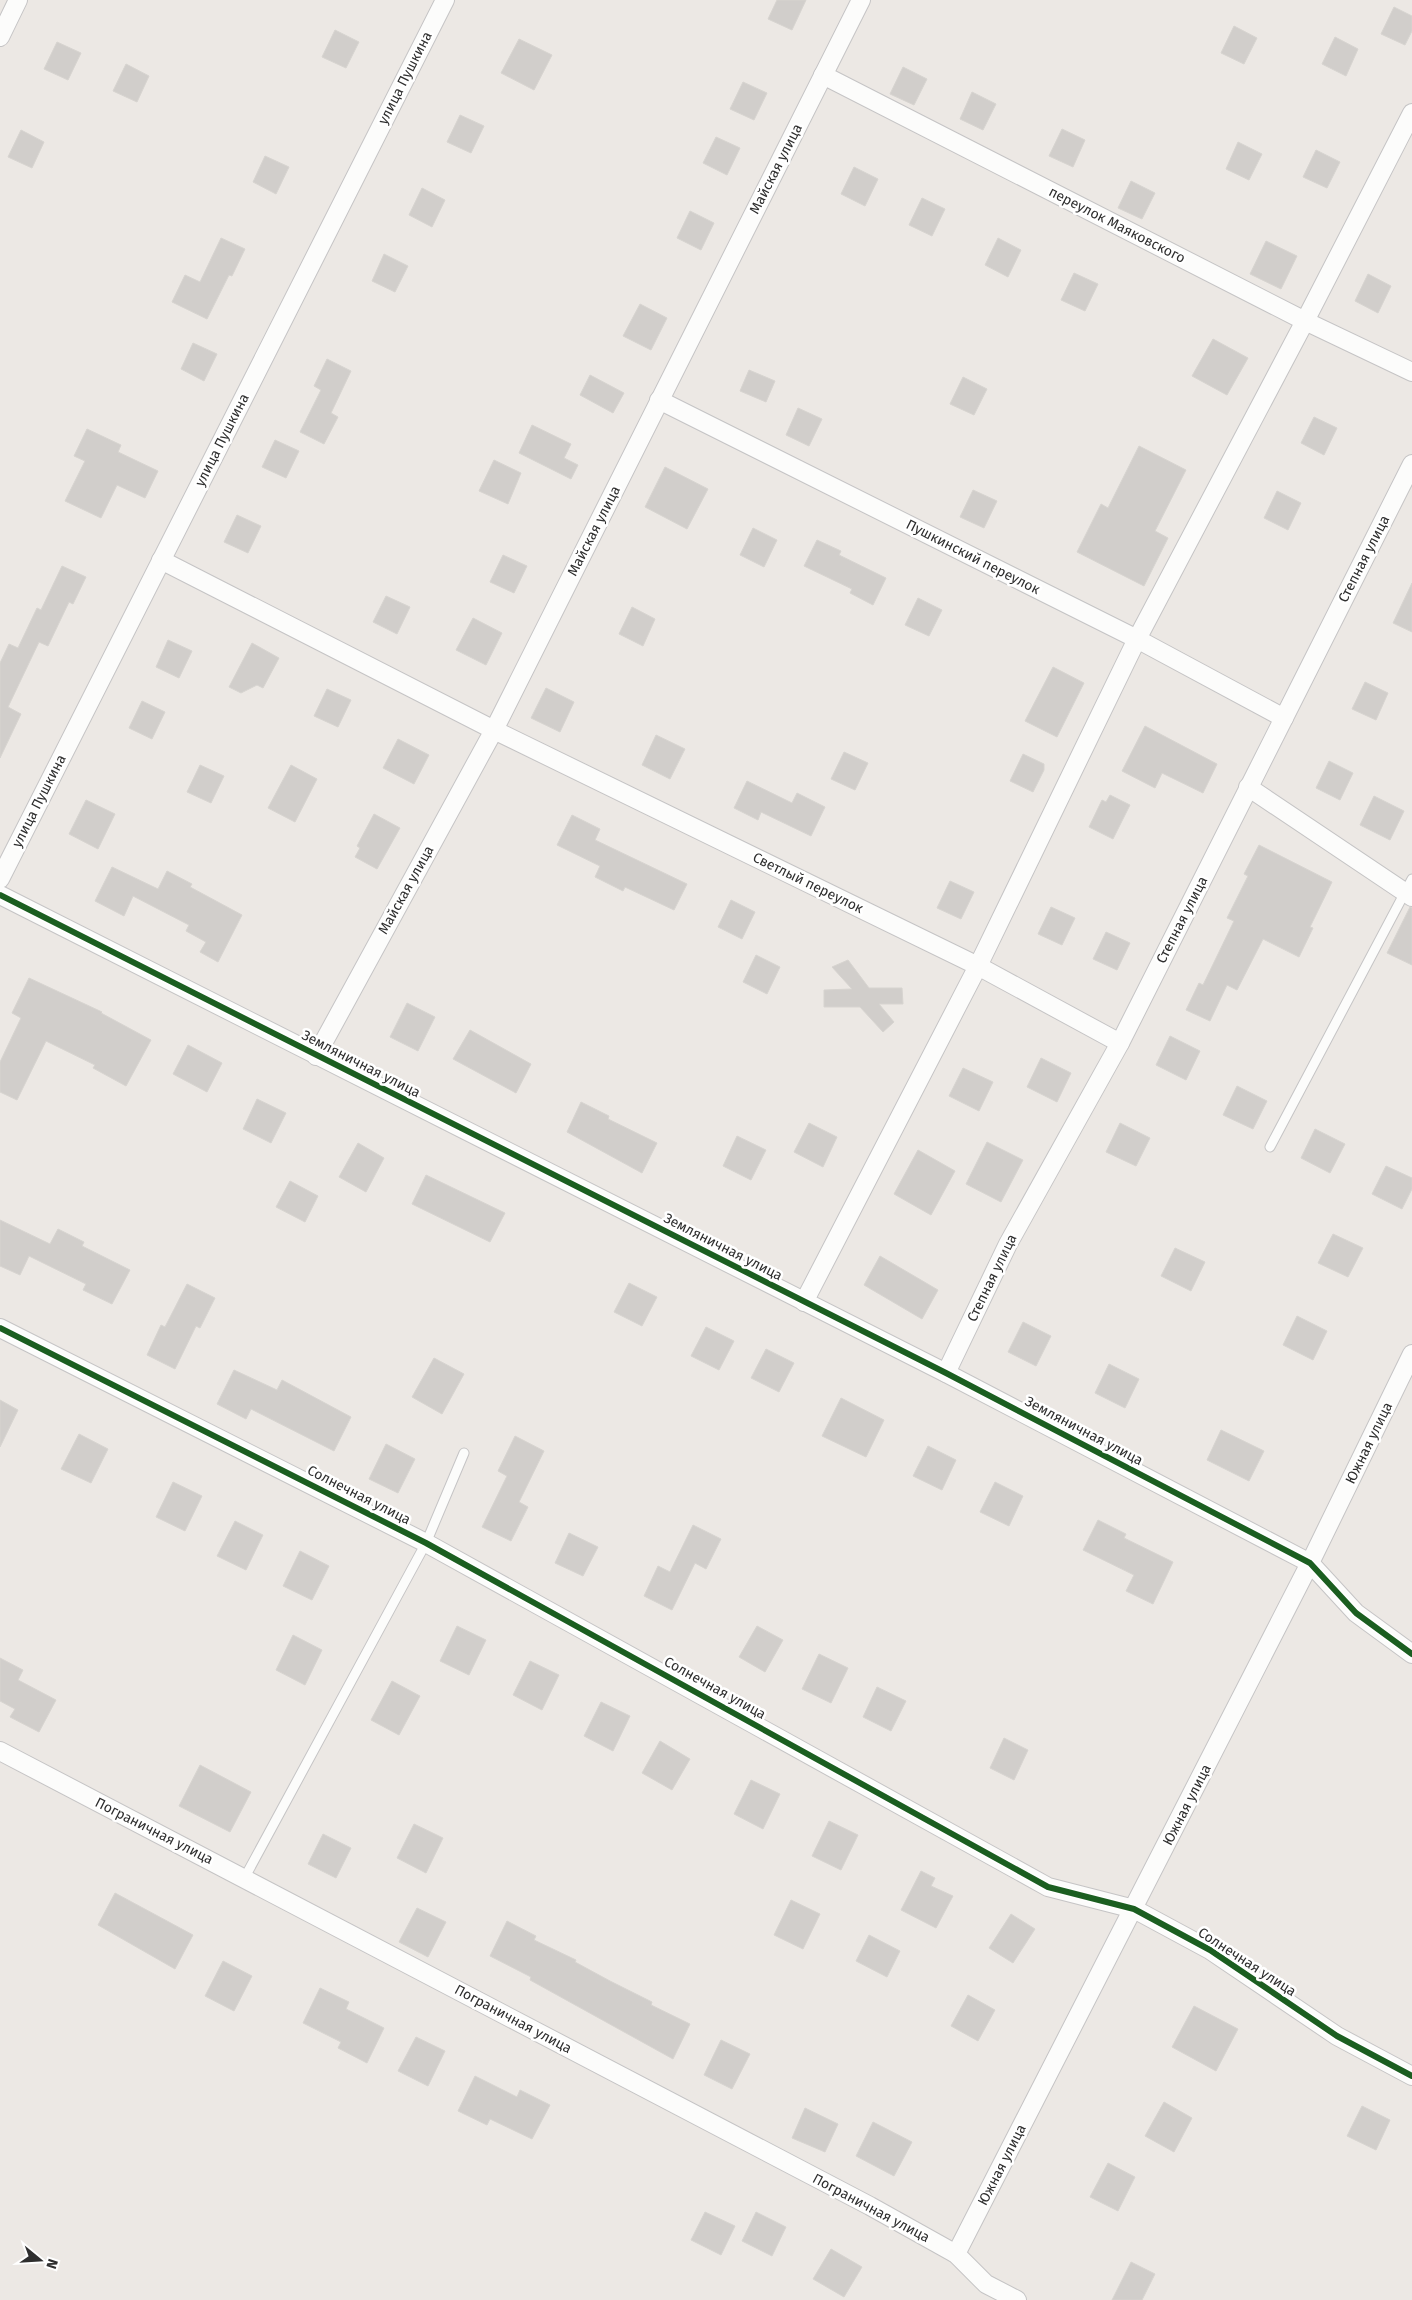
<svg xmlns="http://www.w3.org/2000/svg" width="1412" height="2300" font-family="'Fira Sans',sans-serif">
	<style>
		.building { fill: #d1cecb; stroke: #d7d4d0 }
		.lines { fill: none; stroke-linecap: round; stroke-linejoin: round }
		.service-casing { stroke: #c5c4c5; stroke-width: 11 }
		.minor-casing { stroke: #c5c4c5; stroke-width: 20 }
		.service { stroke: #fcfcfb; stroke-width: 9 }
		.minor { stroke: #fcfcfb; stroke-width: 18 }
		.cycleway-casing { stroke: #fff; stroke-width: 9 }
		.cycleway { stroke: #1b5e20; stroke-width: 6 }
		.labels { text-anchor: middle; dominant-baseline: central; stroke-width: 5; stroke-linejoin: round; paint-order: stroke }
		.street-label { font-size: 14px; fill: #2e2e2e; stroke: #fff }
	</style>
	<rect width="100%" height="100%" fill="#ece8e4"/>
	<g class="building">
		<path d="M777,0H806L792,30L768,19Z"/>
		<path d="M1394,7L1412,16V31L1405,45L1381,34Z"/>
		<path d="M1234,26L1257,38L1244,64L1221,53Z"/>
		<path d="M335,30L359,42L346,68L322,57Z"/>
		<path d="M1335,37L1358,49L1346,76L1322,64Z"/>
		<path d="M519,39L552,55L534,90L501,73Z"/>
		<path d="M57,42L81,53L68,80L44,69Z"/>
		<path d="M126,64L149,76L137,102L113,91Z"/>
		<path d="M903,67L927,79L914,105L890,94Z"/>
		<path d="M743,82L767,93L754,120L730,109Z"/>
		<path d="M972,92L996,104L983,130L960,119Z"/>
		<path d="M460,115L484,126L471,153L447,142Z"/>
		<path d="M1062,129L1085,140L1073,167L1049,156Z"/>
		<path d="M21,130L44,142L32,168L8,157Z"/>
		<path d="M716,137L740,148L727,175L703,163Z"/>
		<path d="M1238,142L1262,154L1249,180L1226,169Z"/>
		<path d="M1316,150L1340,162L1327,188L1303,177Z"/>
		<path d="M265,156L289,167L276,194L253,182Z"/>
		<path d="M854,167L878,179L865,206L841,194Z"/>
		<path d="M1131,181L1155,193L1142,219L1118,208Z"/>
		<path d="M422,188L445,200L432,227L409,215Z"/>
		<path d="M922,198L945,209L932,236L909,225Z"/>
		<path d="M690,211L714,223L701,250L677,238Z"/>
		<path d="M221,238L245,249L232,276L229,275L207,319L172,302L185,275L200,282Z"/>
		<path d="M998,238L1021,250L1008,277L985,265Z"/>
		<path d="M1266,241L1297,256L1281,289L1250,274Z"/>
		<path d="M384,254L408,266L395,292L372,281Z"/>
		<path d="M1074,273L1098,284L1085,311L1061,300Z"/>
		<path d="M1368,274L1391,286L1378,313L1355,301Z"/>
		<path d="M640,304L667,318L651,350L623,336Z"/>
		<path d="M1213,339L1248,358L1227,395L1192,376Z"/>
		<path d="M193,343L217,354L204,381L181,369Z"/>
		<path d="M327,359L351,371L331,413L338,417L324,444L300,432L321,390L314,386Z"/>
		<path d="M749,370L775,381L766,402L740,391Z"/>
		<path d="M590,375L624,393L613,413L580,395Z"/>
		<path d="M963,377L987,389L974,415L950,404Z"/>
		<path d="M798,408L822,419L809,446L786,435Z"/>
		<path d="M1314,417L1337,428L1324,455L1301,443Z"/>
		<path d="M532,425L571,444L564,458L578,465L571,479L519,453Z"/>
		<path d="M87,429L121,445L118,452L158,471L145,498L117,485L101,518L65,501L85,461L74,456Z"/>
		<path d="M275,440L299,451L286,478L262,467Z"/>
		<path d="M1139,446L1186,470L1155,531L1168,538L1144,586L1077,552L1101,504L1108,508Z"/>
		<path d="M494,460L521,473L508,504L479,491Z"/>
		<path d="M665,467L708,489L687,529L645,507Z"/>
		<path d="M973,490L997,501L984,528L960,517Z"/>
		<path d="M1277,491L1301,503L1288,530L1264,518Z"/>
		<path d="M237,515L261,526L248,553L224,542Z"/>
		<path d="M753,528L777,540L764,567L740,555Z"/>
		<path d="M817,540L841,551L839,555L886,578L873,605L850,593L852,589L804,566Z"/>
		<path d="M503,555L527,566L514,593L490,582Z"/>
		<path d="M62,566L86,577L73,604L69,602L48,646L39,642L8,707L21,714L0,758V663L9,644L18,648L37,608L41,610Z"/>
		<path d="M1412,583V632L1393,623Z"/>
		<path d="M386,596L410,607L397,634L373,622Z"/>
		<path d="M918,598L942,610L929,636L905,625Z"/>
		<path d="M632,607L655,619L643,646L619,634Z"/>
		<path d="M473,618L502,633L486,665L456,650Z"/>
		<path d="M168,640L192,651L179,678L156,667Z"/>
		<path d="M252,643L279,658L263,688L257,685L241,693L229,687Z"/>
		<path d="M1053,667L1084,683L1057,737L1025,721Z"/>
		<path d="M1365,682L1388,693L1376,720L1352,709Z"/>
		<path d="M546,688L574,702L560,732L531,718Z"/>
		<path d="M327,689L351,700L338,727L314,716Z"/>
		<path d="M142,701L165,712L152,739L129,728Z"/>
		<path d="M1145,726L1217,764L1203,793L1162,773L1155,788L1122,771Z"/>
		<path d="M656,735L685,749L670,779L642,765Z"/>
		<path d="M398,739L429,755L414,784L383,768Z"/>
		<path d="M844,752L868,763L855,790L831,779Z"/>
		<path d="M1023,754L1044,764V770L1033,792L1010,781Z"/>
		<path d="M1329,761L1353,773L1340,800L1316,788Z"/>
		<path d="M200,765L224,776L211,803L187,792Z"/>
		<path d="M291,765L317,779L295,822L268,808Z"/>
		<path d="M747,781L792,803L797,793L825,807L811,836L761,812L758,820L734,808Z"/>
		<path d="M1110,795L1130,805L1113,839L1089,827L1102,800L1106,802Z"/>
		<path d="M1374,796L1404,811L1390,840L1360,825Z"/>
		<path d="M86,800L115,814L98,849L69,834Z"/>
		<path d="M374,814L400,828L377,869L355,857L360,848L357,846Z"/>
		<path d="M572,815L600,829L595,840L687,884L674,910L625,887L623,891L595,877L600,866L557,845Z"/>
		<path d="M1259,845L1332,882L1310,927L1313,928L1299,957L1263,939L1237,990L1227,985L1210,1021L1186,1010L1199,983L1203,985L1234,921L1227,918L1248,876L1244,874Z"/>
		<path d="M112,867L158,889L167,871L192,884L190,887L242,915L218,962L200,952L206,942L186,931L189,925L133,896L124,916L95,901Z"/>
		<path d="M950,881L974,892L961,919L937,908Z"/>
		<path d="M731,900L755,912L742,939L718,927Z"/>
		<path d="M1051,907L1075,918L1062,945L1038,934Z"/>
		<path d="M1410,907L1412,908V965L1387,953Z"/>
		<path d="M1106,932L1130,943L1117,970L1093,959Z"/>
		<path d="M756,955L780,967L767,994L743,982Z"/>
		<path d="M848,960L869,988H902L903,1004H879L894,1022L883,1032L860,1007H824V990L852,989L832,967Z"/>
		<path d="M29,978L102,1012L101,1013L151,1040L126,1086L93,1068L95,1065L46,1041L17,1100L0,1092V1062L21,1018L12,1013Z"/>
		<path d="M407,1003L435,1017L418,1051L390,1037Z"/>
		<path d="M470,1030L531,1064L516,1093L453,1059Z"/>
		<path d="M1170,1036L1200,1051L1186,1080L1156,1065Z"/>
		<path d="M188,1045L222,1063L207,1092L173,1074Z"/>
		<path d="M1041,1058L1071,1073L1057,1102L1027,1087Z"/>
		<path d="M963,1068L993,1082L979,1111L949,1096Z"/>
		<path d="M1237,1086L1267,1101L1253,1129L1223,1115Z"/>
		<path d="M257,1099L286,1113L271,1143L243,1129Z"/>
		<path d="M581,1102L609,1116L608,1119L657,1143L642,1173L567,1132Z"/>
		<path d="M809,1123L837,1137L823,1167L794,1152Z"/>
		<path d="M1120,1123L1150,1138L1136,1166L1106,1152Z"/>
		<path d="M1315,1129L1345,1144L1330,1173L1301,1158Z"/>
		<path d="M737,1136L766,1150L751,1180L723,1166Z"/>
		<path d="M987,1142L1023,1160L1001,1202L966,1184Z"/>
		<path d="M358,1143L384,1158L366,1192L339,1177Z"/>
		<path d="M918,1150L955,1171L931,1215L894,1194Z"/>
		<path d="M1386,1166L1412,1178V1189L1402,1209L1372,1194Z"/>
		<path d="M426,1175L505,1213L490,1242L412,1204Z"/>
		<path d="M290,1181L318,1196L305,1222L276,1207Z"/>
		<path d="M0,1220L50,1244L58,1229L84,1242L82,1246L130,1270L112,1304L83,1290L86,1284L29,1256L20,1275L0,1266Z"/>
		<path d="M1333,1234L1363,1248L1348,1277L1318,1263Z"/>
		<path d="M1175,1248L1205,1262L1191,1291L1161,1276Z"/>
		<path d="M880,1256L938,1290L922,1319L864,1285Z"/>
		<path d="M629,1283L657,1297L642,1326L614,1312Z"/>
		<path d="M187,1284L215,1298L200,1328L196,1326L175,1369L147,1355L161,1325L165,1327Z"/>
		<path d="M1297,1316L1327,1331L1313,1360L1283,1345Z"/>
		<path d="M1023,1322L1051,1336L1036,1366L1008,1352Z"/>
		<path d="M706,1327L734,1341L719,1370L691,1356Z"/>
		<path d="M766,1349L794,1363L779,1392L751,1378Z"/>
		<path d="M434,1358L464,1374L442,1414L412,1397Z"/>
		<path d="M1109,1364L1139,1379L1125,1408L1095,1393Z"/>
		<path d="M234,1370L277,1390L282,1380L351,1417L334,1451L251,1409L246,1419L217,1404Z"/>
		<path d="M841,1398L884,1420L866,1457L822,1436Z"/>
		<path d="M0,1400L18,1410L0,1447Z"/>
		<path d="M1221,1430L1264,1451L1249,1481L1207,1460Z"/>
		<path d="M79,1434L108,1449L91,1483L61,1469Z"/>
		<path d="M515,1436L544,1451L519,1502L528,1507L511,1541L482,1527L507,1476L498,1471Z"/>
		<path d="M386,1444L415,1459L398,1493L369,1479Z"/>
		<path d="M928,1446L956,1460L942,1490L913,1476Z"/>
		<path d="M173,1482L202,1496L185,1531L156,1517Z"/>
		<path d="M995,1482L1023,1496L1009,1526L980,1512Z"/>
		<path d="M1098,1520L1126,1534L1124,1538L1173,1562L1153,1604L1126,1591L1134,1575L1083,1550Z"/>
		<path d="M235,1521L263,1535L246,1570L217,1556Z"/>
		<path d="M693,1525L721,1539L706,1569L695,1563L672,1610L644,1596L658,1566L670,1572Z"/>
		<path d="M569,1533L598,1547L583,1576L555,1563Z"/>
		<path d="M300,1551L329,1566L312,1600L283,1586Z"/>
		<path d="M457,1626L486,1640L469,1675L440,1661Z"/>
		<path d="M757,1626L783,1640L765,1672L739,1657Z"/>
		<path d="M293,1635L322,1650L305,1685L276,1670Z"/>
		<path d="M819,1654L848,1668L831,1703L802,1689Z"/>
		<path d="M0,1658L23,1670L18,1680L56,1700L39,1732L10,1717L15,1709L0,1701Z"/>
		<path d="M530,1661L559,1675L542,1710L513,1695Z"/>
		<path d="M392,1681L420,1696L399,1735L371,1720Z"/>
		<path d="M877,1687L906,1701L891,1731L863,1717Z"/>
		<path d="M601,1702L630,1716L613,1751L584,1736Z"/>
		<path d="M1004,1738L1028,1750L1014,1780L990,1768Z"/>
		<path d="M660,1741L690,1759L672,1790L642,1773Z"/>
		<path d="M200,1765L251,1792L230,1832L179,1806Z"/>
		<path d="M751,1780L780,1794L763,1829L734,1814Z"/>
		<path d="M829,1821L858,1835L841,1870L812,1856Z"/>
		<path d="M414,1824L443,1838L426,1873L397,1858Z"/>
		<path d="M323,1834L351,1848L336,1878L308,1864Z"/>
		<path d="M921,1871L935,1878L931,1886L953,1896L936,1928L901,1910Z"/>
		<path d="M115,1893L193,1935L175,1969L98,1925Z"/>
		<path d="M791,1900L820,1914L803,1949L774,1935Z"/>
		<path d="M417,1908L446,1922L428,1957L399,1942Z"/>
		<path d="M1011,1914L1035,1929L1013,1963L989,1948Z"/>
		<path d="M507,1921L536,1936L534,1940L576,1960L575,1962L610,1981L652,2002L651,2005L690,2024L673,2059L530,1980L531,1977L490,1956Z"/>
		<path d="M869,1935L900,1951L887,1977L856,1961Z"/>
		<path d="M223,1961L252,1976L234,2011L205,1996Z"/>
		<path d="M320,1988L349,2002L346,2009L384,2028L367,2063L338,2048L341,2042L303,2023Z"/>
		<path d="M968,1995L995,2010L978,2041L951,2026Z"/>
		<path d="M1194,2006L1238,2029L1216,2071L1172,2047Z"/>
		<path d="M416,2037L445,2051L428,2086L398,2071Z"/>
		<path d="M721,2040L750,2054L732,2089L704,2075Z"/>
		<path d="M475,2076L517,2097L520,2090L550,2105L532,2139L490,2119L487,2125L458,2111Z"/>
		<path d="M1164,2102L1192,2118L1174,2152L1145,2136Z"/>
		<path d="M1362,2106L1390,2120L1376,2150L1347,2136Z"/>
		<path d="M805,2108L838,2124L825,2152L792,2138Z"/>
		<path d="M873,2122L912,2142L894,2176L856,2156Z"/>
		<path d="M1108,2163L1135,2177L1118,2211L1090,2197Z"/>
		<path d="M705,2212L735,2226L721,2255L691,2240Z"/>
		<path d="M756,2212L786,2227L772,2256L742,2241Z"/>
		<path d="M831,2249L862,2267L844,2297L813,2279Z"/>
		<path d="M1131,2262L1155,2274L1142,2300H1112Z"/>
	</g>
	<g class="lines">
		<defs>
			<g id="service">
				<path d="M1270,1147L1412,879"/>
				<path d="M245,1877L426,1543L464,1453"/>
			</g>
			<g id="minor">
				<path d="M0,37L18,0"/>
				<path d="M823,75L1305,321L1412,372"/>
				<path d="M659,400L1137,639L1284,718"/>
				<path d="M161,560L494,730L978,966L1120,1043"/>
				<path d="M1248,787L1412,897"/>
				<path d="M0,879L445,0"/>
				<path d="M0,895L946,1373L1310,1563L1356,1613L1412,1654"/>
				<path d="M316,1056L494,730L861,0"/>
				<path d="M804,1302L978,966L1137,639L1305,321L1412,113"/>
				<path d="M0,1328L426,1543L1048,1887L1134,1909L1210,1950L1337,2036L1412,2076"/>
				<path d="M946,1373L1008,1244L1120,1043L1412,464"/>
				<path d="M0,1751L870,2206L956,2254L986,2284L1017,2300"/>
				<path d="M956,2254L1310,1563L1412,1354"/>
			</g>
		</defs>
		<use href="#service" class="service-casing"/>
		<use href="#minor" class="minor-casing"/>
		<use href="#service" class="service"/>
		<use href="#minor" class="minor"/>
		<defs>
			<g id="cycleway">
				<path d="M0,895L946,1373L1310,1563L1356,1613L1412,1654"/>
				<path d="M0,1328L426,1543L1048,1887L1134,1909L1210,1950L1337,2036L1412,2076"/>
			</g>
		</defs>
		<use href="#cycleway" class="cycleway-casing"/>
		<use href="#cycleway" class="cycleway"/>
	</g>
	<g class="labels">
		<g class="street-label">
			<text transform="translate(405 78) rotate(-63)">улица Пушкина</text>
			<text transform="translate(776 169) rotate(-63)">Майская улица</text>
			<text transform="translate(1117 225) rotate(27)">переулок Маяковского</text>
			<text transform="translate(222 440) rotate(-63)">улица Пушкина</text>
			<text transform="translate(594 531) rotate(-63)">Майская улица</text>
			<text transform="translate(973 557) rotate(27)">Пушкинский переулок</text>
			<text transform="translate(1364 559) rotate(-63)">Степная улица</text>
			<text transform="translate(39 801) rotate(-63)">улица Пушкина</text>
			<text transform="translate(808 883) rotate(26)">Светлый переулок</text>
			<text transform="translate(406 890) rotate(-61)">Майская улица</text>
			<text transform="translate(1182 920) rotate(-63)">Степная улица</text>
			<text transform="translate(361 1064) rotate(27)">Земляничная улица</text>
			<text transform="translate(723 1247) rotate(27)">Земляничная улица</text>
			<text transform="translate(992 1278) rotate(-64)">Степная улица</text>
			<text transform="translate(1084 1431) rotate(28)">Земляничная улица</text>
			<text transform="translate(1369 1443) rotate(-64)">Южная улица</text>
			<text transform="translate(359 1495) rotate(27)">Солнечная улица</text>
			<text transform="translate(715 1688) rotate(29)">Солнечная улица</text>
			<text transform="translate(1187 1805) rotate(-63)">Южная улица</text>
			<text transform="translate(154 1831) rotate(27)">Пограничная улица</text>
			<text transform="translate(1247 1962) rotate(33)">Солнечная улица</text>
			<text transform="translate(513 2019) rotate(28)">Пограничная улица</text>
			<text transform="translate(1002 2165) rotate(-63)">Южная улица</text>
			<text transform="translate(871 2208) rotate(28)">Пограничная улица</text>
		</g>
	</g>
	<g transform="translate(40 2260) rotate(108)" stroke="#ffffff" stroke-width="4" paint-order="stroke">
	<path d="M0-4L9 19L0 12L-9 19Z" fill="#2e2e2e"/>
	<text y="-8" font-size="14" font-weight="bold" text-anchor="middle" fill="#2e2e2e">N</text>
	</g>
</svg>
